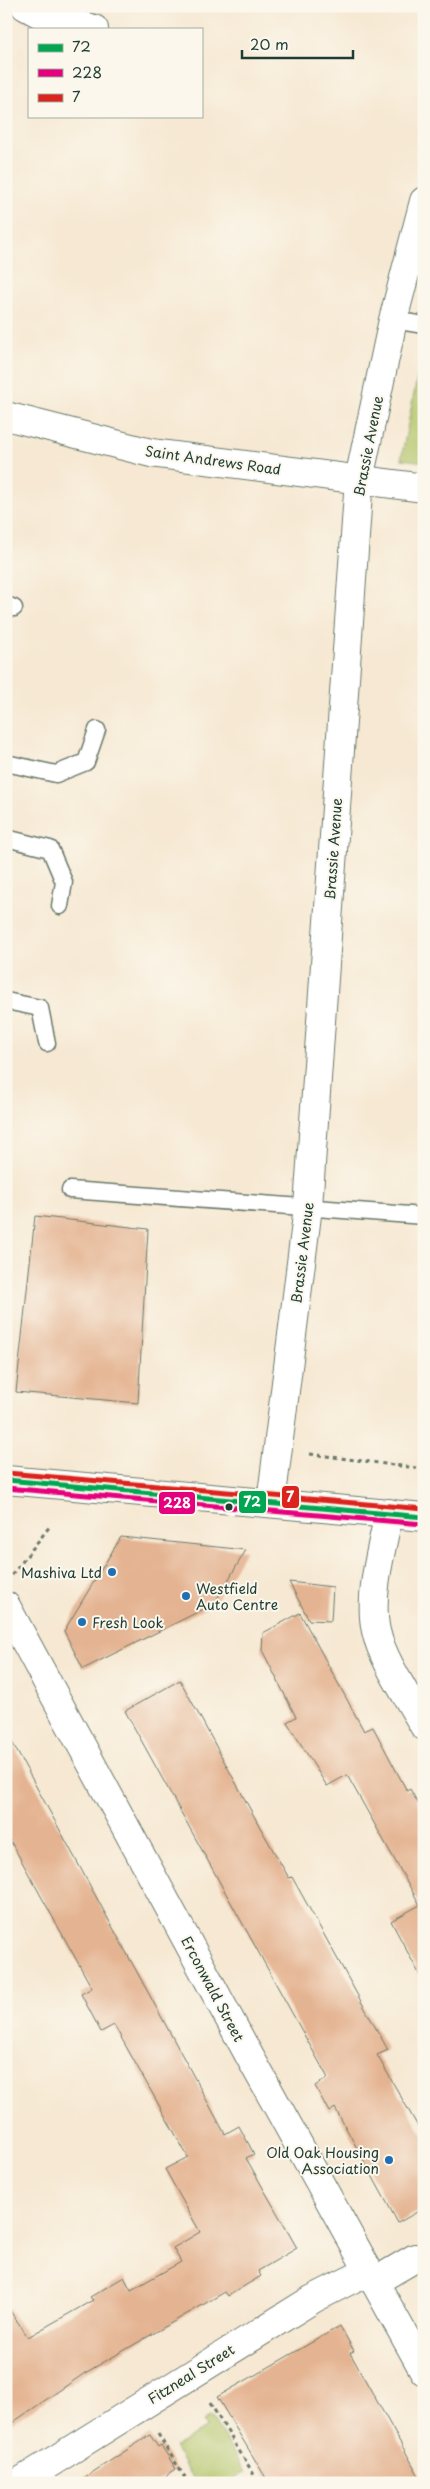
<svg xmlns="http://www.w3.org/2000/svg" width="430" height="2489" font-family="'Playpen Sans',sans-serif">
	<style>
		.green { fill: #b1c366; stroke: #68804d }
		.building { fill: #e4b391 }
		.lines { fill: none; stroke-linecap: round; stroke-linejoin: round }
		.lane-casing { stroke: #6a796b; stroke-width: 19 }
		.street-casing { stroke: #6a796b; stroke-width: 30 }
		.secondary-casing { stroke: #6a796b; stroke-width: 30 }
		.path { stroke: #6a796b; stroke-width: 3; stroke-dasharray: 4 4; stroke-linecap: butt }
		.lane { stroke: #fff; stroke-width: 16 }
		.street { stroke: #fff; stroke-width: 28 }
		.secondary { stroke: #fff; stroke-width: 28 }
		.bus-1-casing { stroke: #fbf7ec; stroke-width: 9 }
		.bus-2-casing { stroke: #fbf7ec; stroke-width: 9 }
		.bus-3-casing { stroke: #fbf7ec; stroke-width: 9 }
		.bus-1 { stroke: #00a651; stroke-width: 5 }
		.bus-2 { stroke: #e5007d; stroke-width: 5 }
		.bus-3 { stroke: #dc241f; stroke-width: 5 }
		.bus-dot { fill: #1f3d34; stroke: #fbf7ec; stroke-width: 2 }
		.poi-dot { fill: #1f6fb2; stroke: #fbf7ec; stroke-width: 2 }
		.labels { text-anchor: middle; dominant-baseline: central; stroke-width: 4; stroke-linejoin: round; paint-order: stroke }
		.street-label { font-size: 14px; fill: #1f3d34; stroke: #fbf7ec }
		.poi-label { font-size: 14px; fill: #1f3d34; stroke: #fbf7ec; text-anchor: end }
		.line-badge { stroke: #fbf7ec; stroke-width: 2 }
		.badge-label { font-size: 14px; text-anchor: middle; font-weight: bold; fill: #fff }
	</style>
	<rect width="100%" height="100%" fill="#fbf7ec"/>
	<filter id="ink" filterUnits="userSpaceOnUse"><feTurbulence type="fractalNoise" baseFrequency=".02" numOctaves="2"/><feDisplacementMap in="SourceGraphic" scale="10" xChannelSelector="R" yChannelSelector="G"/><feConvolveMatrix kernelMatrix="1 2 1 2 8 2 1 2 1" color-interpolation-filters="sRGB"/></filter>
	<filter id="wash" filterUnits="userSpaceOnUse"><feTurbulence type="fractalNoise" baseFrequency=".0096" numOctaves="4" result="noise"/><feDisplacementMap in="SourceGraphic" scale="20" xChannelSelector="R" yChannelSelector="G"/><feGaussianBlur stdDeviation="1.12" result="paint"/><feColorMatrix in="noise" values="0 0 0 0 0 0 0 0 0 0 0 0 0 0 0 0 0 1.4 0 .05"/><feComposite in="paint" operator="in"/></filter>
	<g filter="url(#wash)">
		<rect width="100%" height="100%" fill="#f6e8d2"/>
		<g class="green">
			<path d="M424,343V462L401,459Z"/>
			<path d="M211,2416L245,2472L228,2483H195L174,2447L207,2427L203,2421Z"/>
		</g>
		<g id="blocks">
			<g class="building">
				<path d="M35,1216L148,1229L138,1403L16,1392Z"/>
				<path d="M121,1537L246,1550L214,1604L83,1669L64,1631Z"/>
				<path d="M289,1582L333,1587L331,1621L309,1620Z"/>
				<path d="M300,1613L364,1731L373,1727L407,1791L410,1789L424,1814V1983L391,1921L420,1905L347,1775L327,1786L287,1722L296,1717L262,1650L263,1633Z"/>
				<path d="M180,1680L261,1829L289,1878L292,1877L388,2050L377,2055L424,2137V2208L398,2223L335,2108L329,2112L315,2086L328,2078L125,1711Z"/>
				<path d="M6,1731L225,2134L239,2126L254,2154L246,2158L297,2248L258,2271L261,2276L228,2296L225,2292L85,2373L6,2427V2305L28,2337L93,2300L90,2297L124,2277L131,2290L181,2262L173,2248L200,2232L165,2169L188,2157L114,2025L101,2032L81,1994L92,1988L6,1833Z"/>
				<path d="M340,2326L354,2351L350,2353L423,2483H269L217,2397Z"/>
				<path d="M150,2435L158,2447L161,2445L176,2469L156,2483H76Z"/>
			</g>
		</g>
	</g>
	<g filter="url(#ink)">
		<use href="#blocks" fill-opacity="0" stroke="#6a796b" stroke-width="1"/>
		<g class="lines">
			<defs>
				<g id="lane">
					<path d="M393,320L424,325"/>
					<path d="M6,605L14,608"/>
					<path d="M6,763L56,774L86,762L97,730"/>
					<path d="M6,838L50,849L64,882L60,906"/>
					<path d="M6,1001L40,1008L47,1043"/>
					<path d="M70,1190L424,1216"/>
				</g>
				<g id="street">
					<path d="M25,6L40,14L94,29"/>
					<path d="M6,416L151,453L424,488"/>
					<path d="M271,1503L308,1207L359,479L393,320L424,201"/>
					<path d="M389,1513C382,1548 368,1596 376,1631C382,1659 409,1699 424,1726"/>
					<path d="M6,1606L250,2057L424,2371"/>
					<path d="M374,2282L415,2258"/>
					<path d="M18,2483L313,2299L368,2271"/>
				</g>
				<path id="secondary" d="M6,1480L424,1517"/>
			</defs>
			<use href="#lane" class="lane-casing"/>
			<use href="#street" class="street-casing"/>
			<use href="#secondary" class="secondary-casing"/>
			<g class="path">
				<path d="M310,1454L424,1469"/>
				<path d="M12,1575L50,1526"/>
				<path d="M210,2403L259,2483"/>
				<path d="M158,2434L188,2483"/>
			</g>
			<use href="#lane" class="lane"/>
			<use href="#street" class="street"/>
			<use href="#secondary" class="secondary"/>
			<defs>
				<path id="bus-1" d="M6,1480L424,1517"/>
				<path id="bus-2" d="M6,1488L423,1524"/>
				<path id="bus-3" d="M7,1473L424,1509"/>
			</defs>
			<use href="#bus-1" class="bus-1-casing"/>
			<use href="#bus-2" class="bus-2-casing"/>
			<use href="#bus-3" class="bus-3-casing"/>
			<use href="#bus-1" class="bus-1"/>
			<use href="#bus-2" class="bus-2"/>
			<use href="#bus-3" class="bus-3"/>
		</g>
	</g>
	<circle class="bus-dot" cx="229" cy="1507" r="4.5"/>
	<g class="poi-dot">
		<circle cx="112" cy="1572" r="5"/>
		<circle cx="186" cy="1596" r="5"/>
		<circle cx="82" cy="1622" r="5"/>
		<circle cx="389" cy="2160" r="5"/>
	</g>
	<g class="labels">
		<g class="street-label">
			<text transform="translate(368 446) rotate(-79)">Brassie Avenue</text>
			<text transform="translate(213 460) rotate(8)">Saint Andrews Road</text>
			<text transform="translate(333 849) rotate(-86)">Brassie Avenue</text>
			<text transform="translate(302 1253) rotate(-83)">Brassie Avenue</text>
			<text transform="translate(213 1989) rotate(62)">Erconwald Street</text>
			<text transform="translate(191 2374) rotate(-32)">Fitzneal Street</text>
		</g>
		<g class="poi-label">
			<text x="102" y="1572">Mashiva Ltd</text>
			<text x="196" y="1588" text-anchor="start">Westfield<tspan x="196" dy="16">Auto Centre</tspan></text>
			<text x="92" y="1622" text-anchor="start">Fresh Look</text>
			<text x="379" y="2152">Old Oak Housing<tspan x="379" dy="16">Association</tspan></text>
		</g>
	</g>
	<g class="line-badge">
		<rect x="281" y="1485" width="19" height="24" rx="5" fill="#dc241f"/>
		<rect x="238" y="1490" width="29" height="24" rx="5" fill="#00a651"/>
		<rect x="158" y="1491" width="38" height="24" rx="5" fill="#e5007d"/>
	</g>
	<g class="badge-label">
		<text x="290" y="1502">7</text>
		<text x="252" y="1507">72</text>
		<text x="177" y="1508">228</text>
	</g>
	<rect width="430" height="2489" fill="none" stroke="#fbf7ec" stroke-width="25"/>
	<rect x="28" y="28" width="175" height="90" fill="#fbf7ec" stroke="#a3ada2"/>
	<rect x="38" y="44" width="25" height="8" fill="#00a651" stroke="#a3ada2"/>
	<text x="72" y="52" font-size="15" fill="#1f3d34">72</text>
	<rect x="38" y="69" width="25" height="8" fill="#e5007d" stroke="#a3ada2"/>
	<text x="72" y="78" font-size="15" fill="#1f3d34">228</text>
	<rect x="38" y="94" width="25" height="8" fill="#dc241f" stroke="#a3ada2"/>
	<text x="72" y="102" font-size="15" fill="#1f3d34">7</text>
	<path d="M242 50v8h111v-8" fill="none" stroke="#1f3d34" stroke-width="2.5"/>
	<text x="250" y="50" font-size="15" fill="#1f3d34" stroke="#fbf7ec" stroke-width="4" paint-order="stroke">20 m</text>
</svg>
